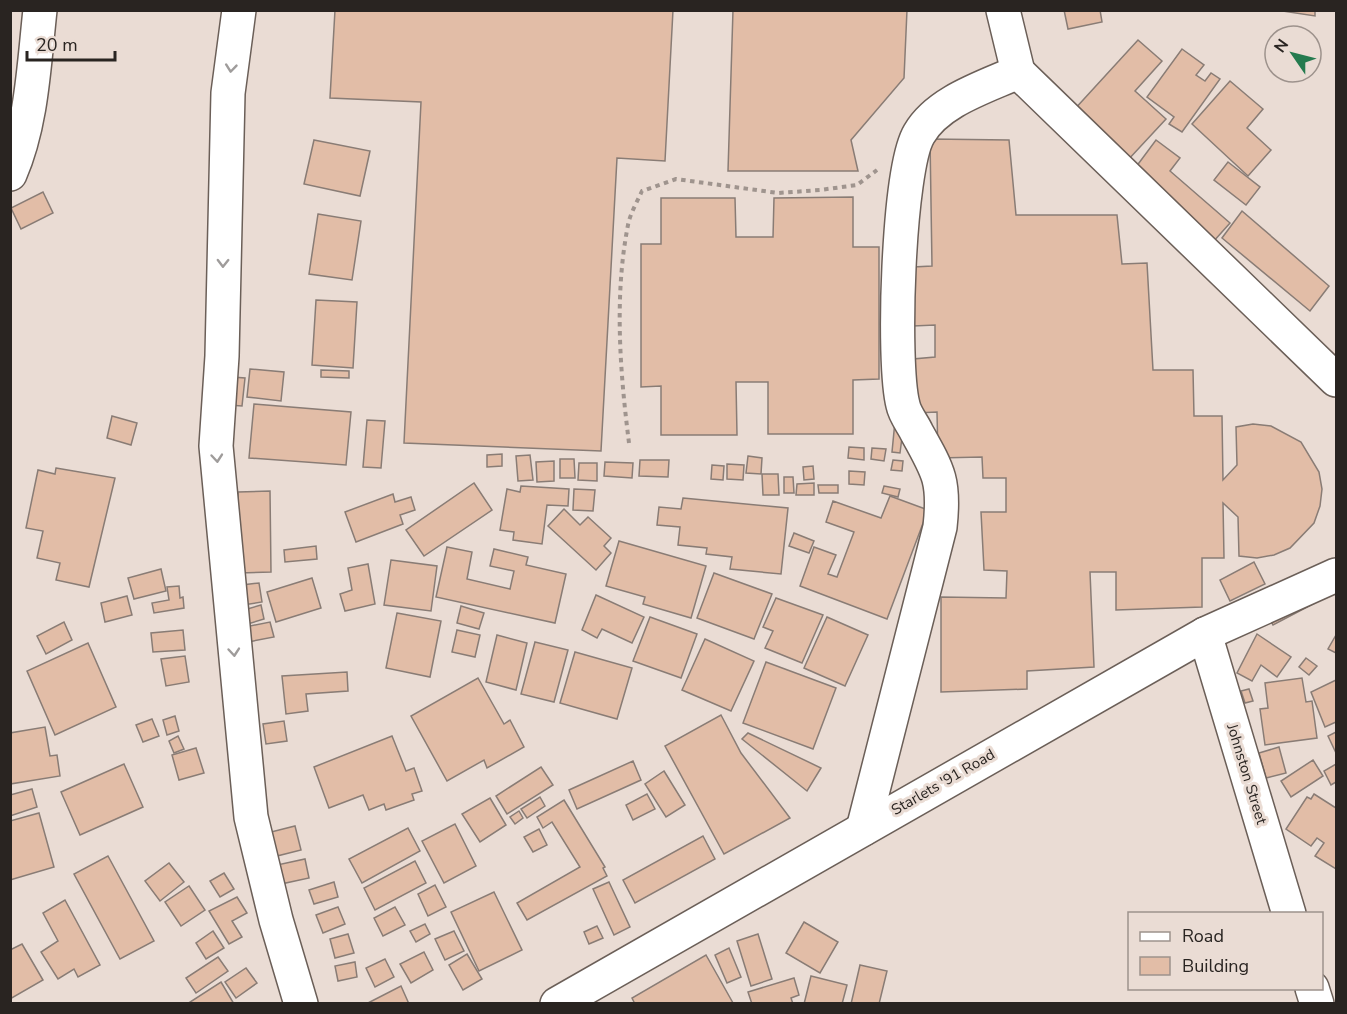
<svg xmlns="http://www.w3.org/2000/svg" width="1347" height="1014" font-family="'Nunito Sans',sans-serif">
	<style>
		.building { fill: #e2bda7; stroke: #897c75; stroke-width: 1.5 }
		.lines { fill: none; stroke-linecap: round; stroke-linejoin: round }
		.minor-casing { stroke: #6b5f58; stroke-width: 36 }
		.path { stroke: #9f948e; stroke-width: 4; stroke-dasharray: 4.5 4.5; stroke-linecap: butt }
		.minor { stroke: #fff; stroke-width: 33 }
		.oneway { stroke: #9f9c9b }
		.labels { text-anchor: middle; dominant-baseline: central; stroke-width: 6; stroke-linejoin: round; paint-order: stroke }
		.street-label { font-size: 15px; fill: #292421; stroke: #eadcd4 }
	</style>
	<rect width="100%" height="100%" fill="#eadcd4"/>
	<g class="building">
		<path d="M335,10H673L665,161L617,158L601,451L404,443L421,102L330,98Z"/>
		<path d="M733,10H907L904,78L851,140L858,171H728Z"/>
		<path d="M1064,10H1100L1102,22L1068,29Z"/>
		<path d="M1276,10H1315V16Z"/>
		<path d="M1138,40L1162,61L1135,91L1166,119L1127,161L1073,111Z"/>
		<path d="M1182,49L1204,65L1196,75L1205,81L1211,73L1220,79L1182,132L1169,124L1174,117L1147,97Z"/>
		<path d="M1230,81L1263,109L1247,128L1271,150L1248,176L1192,124Z"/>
		<path d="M930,139L1009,140L1016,215H1117L1122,264L1147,263L1153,370H1193L1194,416H1222L1223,480L1237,465L1236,427L1253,424L1271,426L1301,442L1319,472L1322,489L1320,506L1314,523L1290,548L1274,555L1257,558L1239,556L1238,517L1223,503L1224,558H1202V607L1116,610V572H1090L1094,667L1027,671V689L941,692V597L1006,598L1007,571L984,570L981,512H1006V478H983L982,457L938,458L937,412L915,413L913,359L935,357V325L913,326V267L932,266Z"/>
		<path d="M314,140L370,151L360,196L304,184Z"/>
		<path d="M1156,140L1180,158L1170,171L1230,223L1213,242L1133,171Z"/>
		<path d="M1228,162L1260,187L1246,205L1214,180Z"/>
		<path d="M43,192L53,213L21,229L11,208Z"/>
		<path d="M853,197V247H879V379L853,380V434H768V382H736L737,435H661V386L641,387V244H661V198H735L736,237H773L774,198Z"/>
		<path d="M1242,211L1329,286L1310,311L1222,238Z"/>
		<path d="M318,214L361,221L352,280L309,274Z"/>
		<path d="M316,300L357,302L353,368L312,365Z"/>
		<path d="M250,369L284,372L281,401L247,397Z"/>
		<path d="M321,370L349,371V378L321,377Z"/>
		<path d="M232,377L245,378L242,406L229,405Z"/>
		<path d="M254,404L351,412L346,465L249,458Z"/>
		<path d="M112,416L137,423L131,445L107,438Z"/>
		<path d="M367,420L385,421L381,468L363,467Z"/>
		<path d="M895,421L904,422L900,453L892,452Z"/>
		<path d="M849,447L864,448V460L848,458Z"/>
		<path d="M872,448L886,449L884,461L871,459Z"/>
		<path d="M502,454V466L487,467V455Z"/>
		<path d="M530,455L533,480L518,481L516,456Z"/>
		<path d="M748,456L762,458L761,474L746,473Z"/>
		<path d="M560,459H574L575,478H560Z"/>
		<path d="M640,460H669L668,477L639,476Z"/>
		<path d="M893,460L903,461L902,471L891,470Z"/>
		<path d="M554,461V481L537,482L536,462Z"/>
		<path d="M605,462L633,463L632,478L604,476Z"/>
		<path d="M579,463H597V481L578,480Z"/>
		<path d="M727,464L744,465L743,480L727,479Z"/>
		<path d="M712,465L724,466L723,480L711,479Z"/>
		<path d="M813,466L814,479L804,480L803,467Z"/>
		<path d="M56,468L115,478L89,587L56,580L60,563L37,558L43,531L26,528L38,470L55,474Z"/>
		<path d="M849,471L865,472L864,485L849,484Z"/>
		<path d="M762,474H778L779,495H763Z"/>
		<path d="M784,477H793L794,493H784Z"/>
		<path d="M474,483L492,510L424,556L406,530Z"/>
		<path d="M814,483V495H796L797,484Z"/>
		<path d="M818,485H838V493H819Z"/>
		<path d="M521,486L569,489L568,506L547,505L542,544L513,540L514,532L500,530L507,489L520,492Z"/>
		<path d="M884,486L900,489L898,497L882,493Z"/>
		<path d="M574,489L595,490L593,511L573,510Z"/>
		<path d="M270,491L271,572L239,573L238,492Z"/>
		<path d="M393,494L395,502L411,497L415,510L400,515L403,524L356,542L345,512Z"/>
		<path d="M890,496L928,510L887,619L800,586L814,547L836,555L828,574L837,577L854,532L826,522L833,501L881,518Z"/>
		<path d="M683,498L788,508L781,574L730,569L732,557L706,554L707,548L678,545L680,527L657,525L659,507L681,509Z"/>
		<path d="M564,509L580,525L588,517L611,538L604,546L611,553L596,570L548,526Z"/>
		<path d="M794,533L814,541L809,553L789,546Z"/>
		<path d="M619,541L706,566L691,618L643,604L645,597L606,586Z"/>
		<path d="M316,546L317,559L285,562L284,550Z"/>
		<path d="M447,547L472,552L467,579L510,589L514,571L490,566L494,549L528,557L526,565L566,574L555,623L436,597Z"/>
		<path d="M391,560L437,566L431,611L384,605Z"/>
		<path d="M1254,562L1265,584L1230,601L1220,580Z"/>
		<path d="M368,564L375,604L345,611L340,594L352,590L348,568Z"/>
		<path d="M161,569L166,591L134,599L128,578Z"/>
		<path d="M714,573L772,594L754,639L697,618Z"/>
		<path d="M312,578L321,608L276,622L267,592Z"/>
		<path d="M259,583L262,602L237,606L234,586Z"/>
		<path d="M179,586L180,598L183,597L184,608L154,613L152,603L169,600L167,587Z"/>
		<path d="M1310,593L1315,603L1273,625L1268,615Z"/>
		<path d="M596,595L644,617L632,643L602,629L597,638L582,630Z"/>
		<path d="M127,596L132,615L105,622L101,603Z"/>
		<path d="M776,598L823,615L802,663L765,648L773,631L763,627Z"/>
		<path d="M261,605L264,619L241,626L237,612Z"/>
		<path d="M461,606L484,613L479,629L457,623Z"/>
		<path d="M397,613L441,621L430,677L386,668Z"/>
		<path d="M650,617L697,634L681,678L633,661Z"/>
		<path d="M827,617L868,635L845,686L804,668Z"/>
		<path d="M64,622L72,640L46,654L37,636Z"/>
		<path d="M270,622L274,637L248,642L245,627Z"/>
		<path d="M183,630L185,650L153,652L151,633Z"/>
		<path d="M457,630L480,635L475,657L452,652Z"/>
		<path d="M1257,634L1291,657L1277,677L1261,665L1252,681L1237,673Z"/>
		<path d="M497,635L527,643L516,690L486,682Z"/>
		<path d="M1336,635V653L1328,649Z"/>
		<path d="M705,639L754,661L731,711L682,690Z"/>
		<path d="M535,642L568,650L554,702L521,694Z"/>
		<path d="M88,643L116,707L55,735L27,671Z"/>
		<path d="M575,652L632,668L617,719L560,703Z"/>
		<path d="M185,656L189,682L166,686L161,659Z"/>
		<path d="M1306,658L1317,666L1309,675L1299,667Z"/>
		<path d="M766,662L836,688L813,749L743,723Z"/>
		<path d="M347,672L348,691L306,694L308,711L286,714L282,676Z"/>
		<path d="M478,678L504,724L510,720L524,747L487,768L484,760L447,781L411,716Z"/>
		<path d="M1302,678L1306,702L1312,701L1317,738L1265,745L1260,709L1268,708L1265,683Z"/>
		<path d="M1336,680V722L1325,727L1311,692Z"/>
		<path d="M1249,689L1253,701L1245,703L1241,691Z"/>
		<path d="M721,715L741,753L790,818L724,854L665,746Z"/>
		<path d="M175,716L179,731L167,735L163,720Z"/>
		<path d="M152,719L159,736L143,742L136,725Z"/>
		<path d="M284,721L287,741L266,744L263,724Z"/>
		<path d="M45,727L50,756L57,755L60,776L10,784V733Z"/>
		<path d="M1336,732V753L1328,736Z"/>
		<path d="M748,733L821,768L807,791L742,739Z"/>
		<path d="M178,736L184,749L174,753L169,741Z"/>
		<path d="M392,736L406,771L414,768L422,791L412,794L414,800L386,810L384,804L369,810L363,795L329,808L314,767Z"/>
		<path d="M1279,747L1286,773L1266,778L1259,753Z"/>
		<path d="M196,748L204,773L179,780L172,755Z"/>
		<path d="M1313,760L1323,776L1291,797L1281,781Z"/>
		<path d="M633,761L641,780L577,809L569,790Z"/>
		<path d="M124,764L143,807L80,835L61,792Z"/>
		<path d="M1336,764V782L1331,785L1324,771Z"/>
		<path d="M541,767L553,785L507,814L496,796Z"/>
		<path d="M664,771L685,805L666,817L645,784Z"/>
		<path d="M32,789L37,807L10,816V795Z"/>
		<path d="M647,794L655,809L633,820L626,805Z"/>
		<path d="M1314,794L1336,808V869L1315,856L1324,843L1317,838L1311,846L1286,829L1307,797L1311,799Z"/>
		<path d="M540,797L545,806L527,818L521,809Z"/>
		<path d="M490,798L506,825L480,842L462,814Z"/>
		<path d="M564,800L605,867L603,868L607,876L527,920L517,903L580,867L552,822L543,828L537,817Z"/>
		<path d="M519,811L523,818L515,824L510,817Z"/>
		<path d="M39,813L54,867L10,880V821Z"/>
		<path d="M455,824L476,866L444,883L422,841Z"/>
		<path d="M295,826L301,850L277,856L271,832Z"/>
		<path d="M408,828L420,851L362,883L349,859Z"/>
		<path d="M539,829L547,845L533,852L524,837Z"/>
		<path d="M703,836L715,859L635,903L623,880Z"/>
		<path d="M108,856L154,941L120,959L74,874Z"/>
		<path d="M305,859L309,878L281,884L277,865Z"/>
		<path d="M415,861L426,883L375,910L364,888Z"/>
		<path d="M169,863L184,882L160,901L145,881Z"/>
		<path d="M224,873L234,889L220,897L210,881Z"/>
		<path d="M334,882L338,897L314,904L309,890Z"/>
		<path d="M609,882L630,927L614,935L593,889Z"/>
		<path d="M435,885L446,907L428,916L418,894Z"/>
		<path d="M189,886L205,910L181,926L165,902Z"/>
		<path d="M494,892L522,950L479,971L451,912Z"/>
		<path d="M237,897L247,913L232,921L242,937L229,944L209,911Z"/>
		<path d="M65,900L100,965L78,977L74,969L58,979L41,952L58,941L43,913Z"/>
		<path d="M338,907L345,924L323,933L316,915Z"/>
		<path d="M395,907L405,925L383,936L374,918Z"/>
		<path d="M804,922L838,942L820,973L786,953Z"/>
		<path d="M425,924L430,934L416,942L410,931Z"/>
		<path d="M597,926L603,938L589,944L584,932Z"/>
		<path d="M213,931L224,948L206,959L196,943Z"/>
		<path d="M454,931L464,951L445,960L435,939Z"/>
		<path d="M348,934L354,953L335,958L330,939Z"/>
		<path d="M758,934L772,979L751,986L737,941Z"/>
		<path d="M22,944L43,980L10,999V950Z"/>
		<path d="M729,948L741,977L727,983L715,955Z"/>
		<path d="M424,952L433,970L411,983L400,964Z"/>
		<path d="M467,954L482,979L463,990L449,965Z"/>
		<path d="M706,955L733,1003L635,1004L632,998Z"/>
		<path d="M218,957L228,971L196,993L186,978Z"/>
		<path d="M385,959L394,977L375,987L366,968Z"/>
		<path d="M355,962L357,977L338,981L335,966Z"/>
		<path d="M860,965L887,971L879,1004H851Z"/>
		<path d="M246,968L257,983L236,998L225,982Z"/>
		<path d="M811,976L847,985L842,1004H804Z"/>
		<path d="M794,978L799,995L791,998L793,1004H752L748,992Z"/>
		<path d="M221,982L234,1004H187Z"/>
		<path d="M401,986L409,1004H366Z"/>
	</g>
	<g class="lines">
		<defs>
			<g id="minor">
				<path d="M239,10L228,93L222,356L216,446L251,817L276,920L301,1004"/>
				<path d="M1018,72L1336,380"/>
				<path d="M10,174C32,124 34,64 40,10"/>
				<path d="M1205,634L1289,914"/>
				<path d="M863,829L940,527C945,482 939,472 917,433C913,424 905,415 903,405C892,363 898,169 919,134C938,101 985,87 1018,72L1003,10"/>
				<path d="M1312,988L1317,1004"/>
				<path d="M557,1004L1205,634L1336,575"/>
			</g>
		</defs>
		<use href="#minor" class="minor-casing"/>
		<path class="path" d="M629,443C620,372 614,296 628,225C630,214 637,202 642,191L676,179L778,193L820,190L857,185L877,170"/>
		<use href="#minor" class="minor"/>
	</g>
	<defs><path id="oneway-chevron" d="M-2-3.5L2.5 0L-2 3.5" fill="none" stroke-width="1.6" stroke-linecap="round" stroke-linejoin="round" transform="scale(1.5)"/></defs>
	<g class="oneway">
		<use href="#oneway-chevron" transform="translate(231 68) rotate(96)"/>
		<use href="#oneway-chevron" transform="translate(223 263) rotate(91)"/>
		<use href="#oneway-chevron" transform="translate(217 458) rotate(85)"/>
		<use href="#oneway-chevron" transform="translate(234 652) rotate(85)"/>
	</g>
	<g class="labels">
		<g class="street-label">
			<text transform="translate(1247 774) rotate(73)">Johnston Street</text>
			<text transform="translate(943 782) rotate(-30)">Starlets '91 Road</text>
		</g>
	</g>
	<rect width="1347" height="1014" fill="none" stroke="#292421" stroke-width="24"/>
	<rect x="1128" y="912" width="195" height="78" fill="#eadcd4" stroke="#9d928c" stroke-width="1.5"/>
	<rect x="1140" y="932" width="30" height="9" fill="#ffffff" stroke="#9d928c" stroke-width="1.5"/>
	<text x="1182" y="942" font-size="18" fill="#292421">Road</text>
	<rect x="1140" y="957" width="30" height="18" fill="#e2bda7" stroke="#9d928c" stroke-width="1.5"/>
	<text x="1182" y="972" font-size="18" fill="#292421">Building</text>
	<g transform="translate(1293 54) rotate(305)"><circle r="28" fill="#eadcd4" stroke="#9d928c" stroke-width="1.5"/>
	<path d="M0-4.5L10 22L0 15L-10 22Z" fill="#257b4f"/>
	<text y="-9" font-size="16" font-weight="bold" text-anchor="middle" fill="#292421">N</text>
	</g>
	<path d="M27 51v9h88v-9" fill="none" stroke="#292421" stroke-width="3"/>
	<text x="36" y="51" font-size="18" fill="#292421" stroke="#eadcd4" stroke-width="4.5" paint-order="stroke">20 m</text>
</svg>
